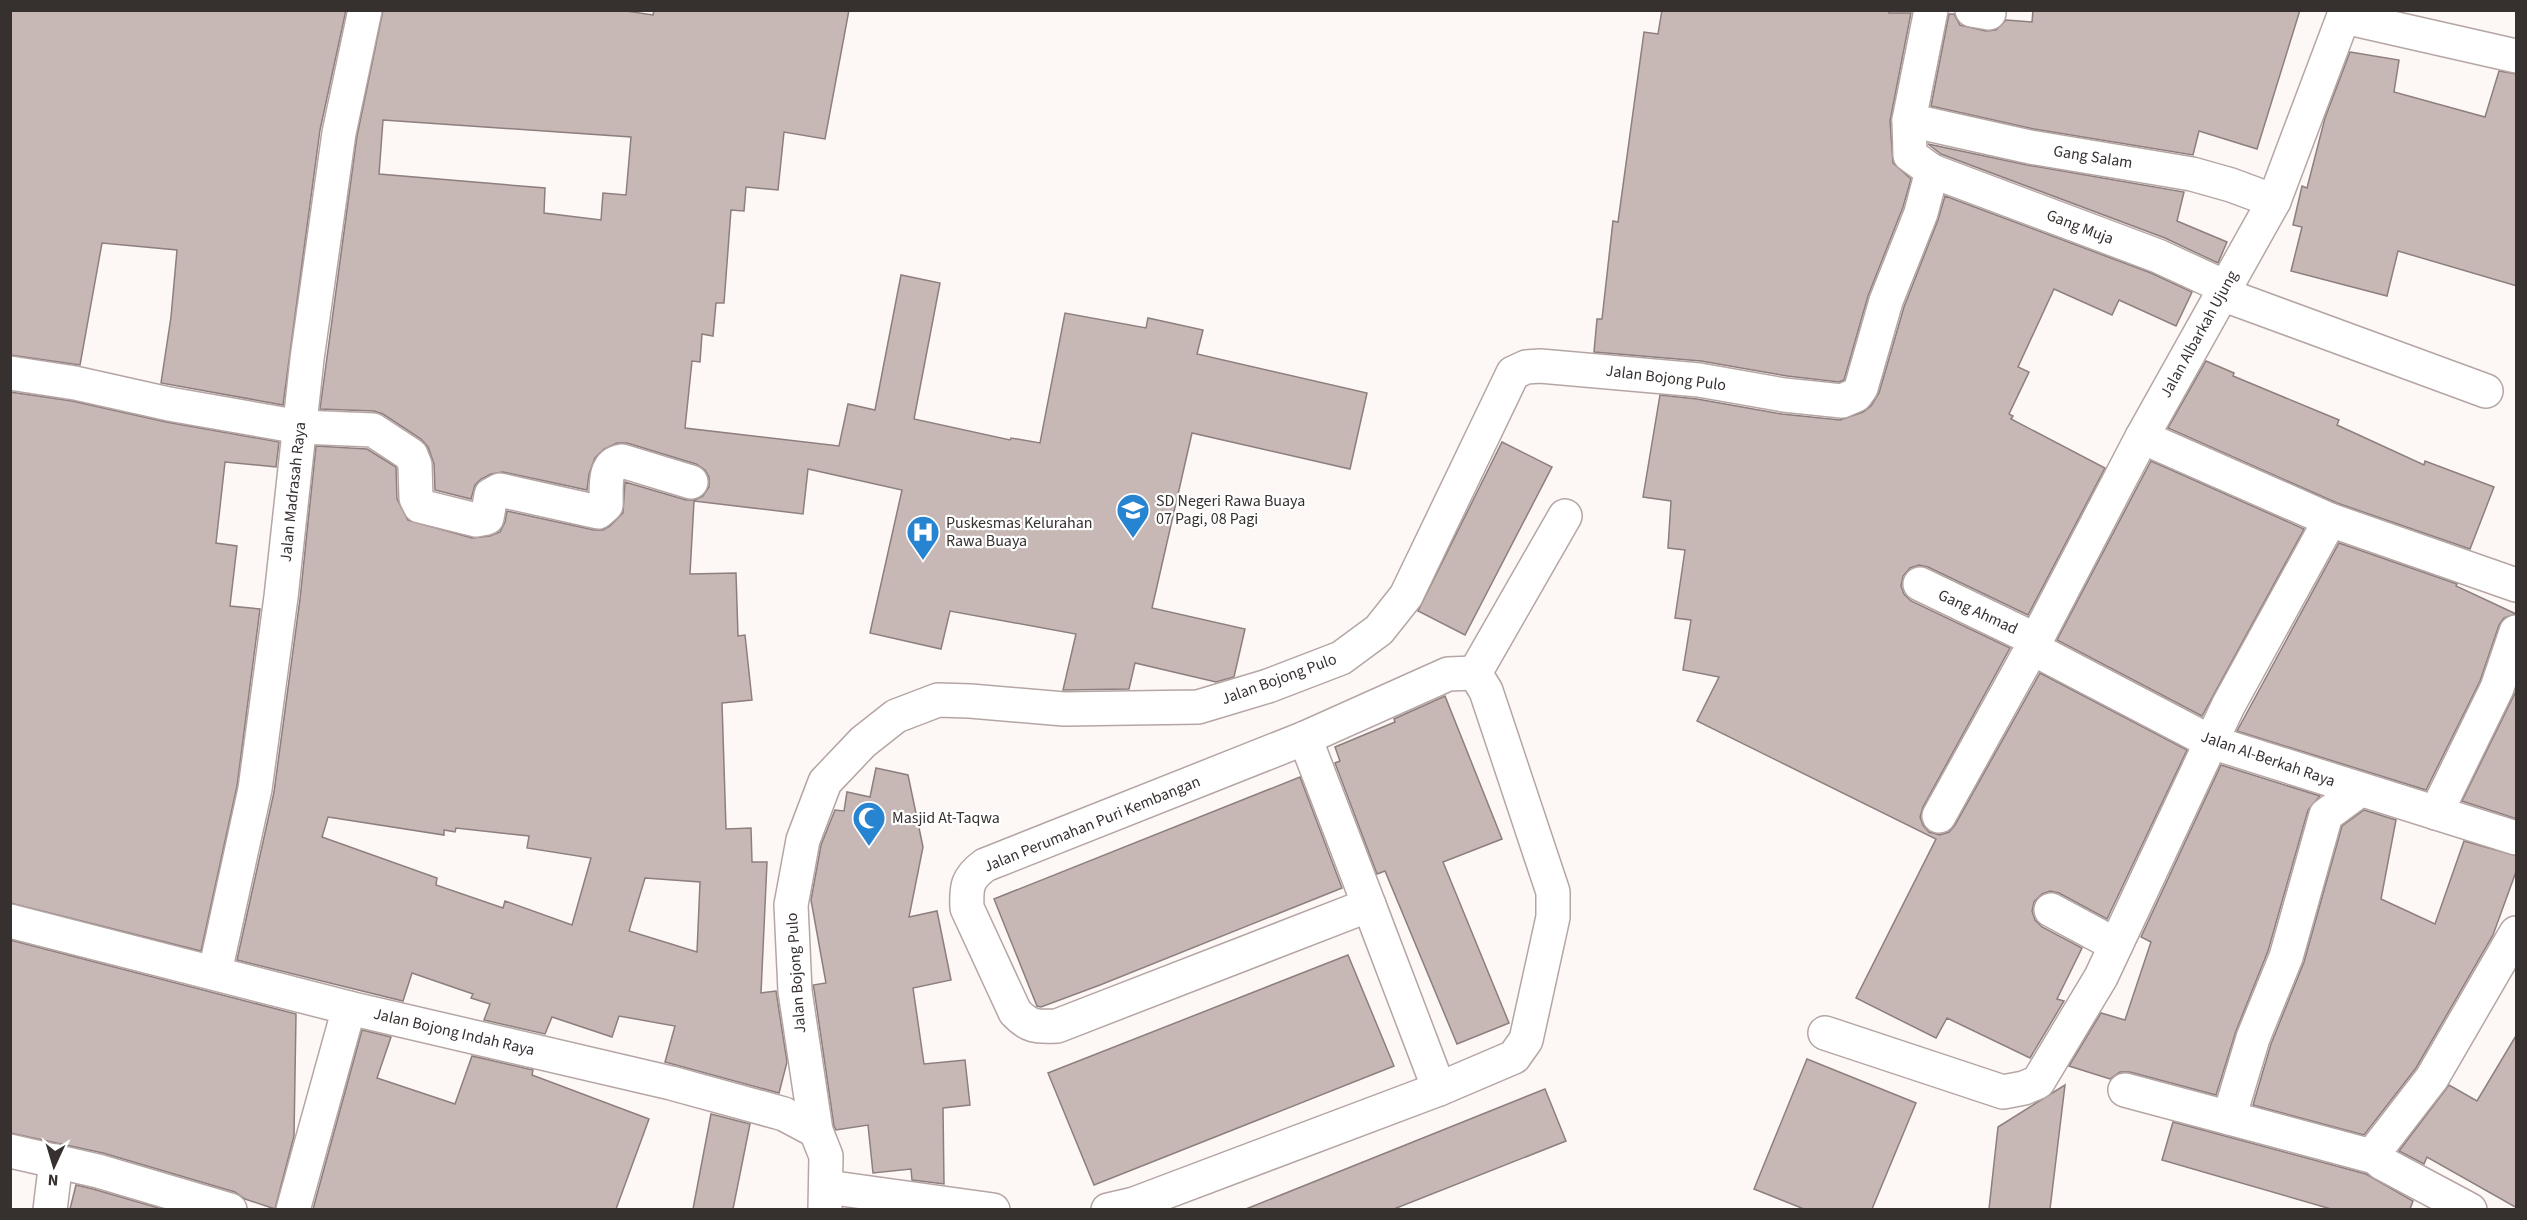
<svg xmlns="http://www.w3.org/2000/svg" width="2527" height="1220" font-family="'Source Sans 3',sans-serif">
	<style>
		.building { fill: #c7b8b6; stroke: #8d7f7d; stroke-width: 1.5; fill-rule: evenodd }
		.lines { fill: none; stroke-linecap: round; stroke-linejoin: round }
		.minor-casing { stroke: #b5a6a4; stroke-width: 36 }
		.minor { stroke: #fff; stroke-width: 33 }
		.labels { text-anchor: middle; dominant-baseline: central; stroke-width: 4.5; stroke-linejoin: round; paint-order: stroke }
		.street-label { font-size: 16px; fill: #36302f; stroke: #fff }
		.poi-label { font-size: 16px; fill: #36302f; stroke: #fff; text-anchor: start }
	</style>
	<rect width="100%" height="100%" fill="#fdf7f6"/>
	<g class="building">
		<path d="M10,10H346L320,130L283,405L161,383L171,317L177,250L102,243L80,365L10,355Z"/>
		<path d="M383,10H619L653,15L654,10H849L825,139L784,132L778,190L746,187L744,211L731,210L724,303H716L713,336L702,334L700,362L692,361L685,428L839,446L848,404L875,410L901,275L940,283L914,419L1010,440L1011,438L1040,443L1065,313L1146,328L1148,318L1203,330L1197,354L1367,393L1350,469L1192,433L1152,608L1245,629L1234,677L1216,682L1135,663L1129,689L1063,690L1076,634L950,611L941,649L870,633L902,490L808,469L803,514L694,501L690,574L736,573L738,636L745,635L752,700L722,703L726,829L751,828L752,862H767L761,993L776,991L787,1062L779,1093L665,1062L675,1026L619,1016L612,1037L552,1017L545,1034L484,1020L490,1004L471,998L473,994L412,973L403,1001L237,960L274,792L300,599L316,446L367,449L396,467L397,499L408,520L472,538L490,536L500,532L505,522L507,511L594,530H603L610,526L623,513L625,482L686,500H695L703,496L709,487V477L705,470L696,464L627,443H617L604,449L595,458L589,474L587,490L503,472L491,474L481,479L475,485L471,499L435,490L434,464L428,447L421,439L383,414L374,411L320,409L357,136ZM383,120L631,137L626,195L603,193L601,220L544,213L545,188L379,174ZM328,817L444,835V830L455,832L456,828L529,836L527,848L591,858L572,925L505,901L503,908L436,885L437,878L322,837ZM645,878L700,882L697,952L629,931Z"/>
		<path d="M1662,10H1889V13H1911L1890,121L1893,163L1911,179L1903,207L1868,296L1844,380L1839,382L1787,376L1701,361L1594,352L1597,319H1602L1613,221L1618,222L1644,32L1658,34Z"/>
		<path d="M2033,10H2300L2257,149L2199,131L2193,155L2034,129L1931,106L1949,14H1954L1960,25L1986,31L1996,30L2006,20L2032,22Z"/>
		<path d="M2350,52L2399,60L2394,92L2485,117L2499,71L2517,74V286L2398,251L2387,296L2291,271L2302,227L2293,225L2302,186L2307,188L2325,118Z"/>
		<path d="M1928,144L2027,165L2184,192L2177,221L2227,242L2218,263L2165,238L1941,154Z"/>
		<path d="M1945,196L2151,273L2192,292L2176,326L2119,300L2112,315L2054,289L2018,367L2029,372L2009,414L2013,416L2011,419L2105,468L2028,615L1928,567L1919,565L1910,568L1903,576L1901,586L1904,594L1911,601L2010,648L1923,807L1920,817L1923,825L1929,832L1940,835L1949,832L1955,825L2040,673L2187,750L2107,919L2059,893L2050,891L2042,894L2034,902L2032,911L2035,920L2042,927L2082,948L2057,999L2064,1001L2030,1058L1947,1018L1936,1038L1856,998L1936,839L1697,721L1719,677L1683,670L1691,620L1675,618L1685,550L1668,548L1671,501L1643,497L1660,395L1697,399L1782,414L1840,420L1863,412L1871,406L1879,393L1904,307L1938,220Z"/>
		<path d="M2206,361L2234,373L2233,376L2339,420L2337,425L2424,465L2425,461L2494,487L2470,549L2337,503L2168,428Z"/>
		<path d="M10,392L72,401L166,422L279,442L276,467L225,462L216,543L237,546L230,606L260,609L237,786L201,951L10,903Z"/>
		<path d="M1502,442L1552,467L1465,635L1418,611Z"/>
		<path d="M2151,461L2304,529L2202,716L2057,640Z"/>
		<path d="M2339,543L2457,584L2456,586L2516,614L2504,618L2499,625L2480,681L2426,790L2237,731Z"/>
		<path d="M2517,689V819L2462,801Z"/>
		<path d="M1445,696L1502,839L1443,862L1509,1023L1457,1044L1385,871L1377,874L1335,763L1340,761L1335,747L1395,722L1394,719Z"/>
		<path d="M2221,765L2320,796L2308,810L2268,951L2236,1031L2216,1095L2130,1072H2120L2110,1079L2069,1066L2101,1013L2125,1020L2151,942L2141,937Z"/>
		<path d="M876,768L908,775L923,847L909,917L937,911L951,980L913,988L924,1064L965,1060L970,1105L943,1108L944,1184L912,1180L911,1169L873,1173L868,1125L836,1130L834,1126L814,989L813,985L826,983L811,900L821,845L835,810L844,811L847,792L870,797Z"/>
		<path d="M1300,777L1342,888L1100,985L1041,1007L1037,1006L994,899Z"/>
		<path d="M2364,810L2396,820L2381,899L2435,924L2464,841L2517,856V869L2493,935L2416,1068L2364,1135L2253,1105L2271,1044L2304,962L2342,826Z"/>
		<path d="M10,940L296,1014L294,1136L275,1209L245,1199L235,1192L103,1153L10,1133Z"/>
		<path d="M1348,955L1394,1066L1094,1185L1048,1073Z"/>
		<path d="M362,1030L391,1037L377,1078L455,1104L472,1056L533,1070L532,1075L649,1119L616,1209H313Z"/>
		<path d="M2517,1034V1208L2427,1157L2424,1164L2399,1151L2449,1085L2477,1101Z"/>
		<path d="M1807,1059L1916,1103L1872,1209H1804L1754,1189Z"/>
		<path d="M2065,1085L2050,1209H1989L1998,1127Z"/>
		<path d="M1545,1089L1566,1141L1394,1209H1246Z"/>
		<path d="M711,1114L750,1124L733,1209H693Z"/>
		<path d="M2173,1122L2366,1174L2413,1201L2410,1209H2331L2162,1160Z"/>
		<path d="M76,1185L93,1189L162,1209H70Z"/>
	</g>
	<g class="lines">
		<defs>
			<g id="minor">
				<path d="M1931,10L1909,120L1910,155L1932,171L2158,256L2225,287"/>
				<path d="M1972,10L1989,13"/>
				<path d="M2344,17L2516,56"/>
				<path d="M1909,120L2030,147L2192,174L2231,185L2274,201"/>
				<path d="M2222,294L2486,391"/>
				<path d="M10,373L75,383L169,404L300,427L373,430L411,455L415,465L416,498L420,506L476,520L487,518L491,495L500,490L598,512L606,505C607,489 602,464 622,461L691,482"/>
				<path d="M2142,437L2330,520L2516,585"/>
				<path d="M1920,584L2036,640"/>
				<path d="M2032,648L2211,742L2516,838"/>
				<path d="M1305,738L1369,905"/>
				<path d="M2436,813L2497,688L2516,632"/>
				<path d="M1939,816L2032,648L2142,437L2274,201L2346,10"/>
				<path d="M2051,910L2116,945"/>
				<path d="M10,921L349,1008L671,1083L784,1114L816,1131L826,1156L825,1210"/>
				<path d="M215,972L255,789L281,597L307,359L339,133L365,10"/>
				<path d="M1825,1033L2003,1092L2024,1088L2038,1082L2101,977L2228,706L2330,520"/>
				<path d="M1439,1089L1369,905L1057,1026C1036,1027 1029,1027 1015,1012L967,908C966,887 967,878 985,865L1305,738L1448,674L1475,673"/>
				<path d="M2125,1090L2375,1157L2382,1163L2470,1210"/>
				<path d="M2229,1118L2253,1038L2286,957L2326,815L2360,790"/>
				<path d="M816,1131L795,991L791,905L803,840L825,782L863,742L896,716L938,700L970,701L1064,709L1198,707L1268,686L1341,658L1379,630L1406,596L1513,373L1526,367L1540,366L1699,380L1784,395L1842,401L1856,395L1861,388L1886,301L1921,213L1932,171"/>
				<path d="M10,1151L98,1171L230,1210"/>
				<path d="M2375,1157L2377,1149L2432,1078L2516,933"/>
				<path d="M827,1187L993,1210"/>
				<path d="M50,1210L56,1161"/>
				<path d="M293,1210L349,1008"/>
				<path d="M1108,1210L1134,1204L1439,1089L1514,1057L1526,1040L1553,917V892L1486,691L1475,673L1565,516"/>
			</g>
		</defs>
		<use href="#minor" class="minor-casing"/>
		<use href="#minor" class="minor"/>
	</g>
	<defs>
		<symbol id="school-pin" viewBox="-11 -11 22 30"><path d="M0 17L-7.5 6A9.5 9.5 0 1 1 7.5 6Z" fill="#2784d1" stroke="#fff"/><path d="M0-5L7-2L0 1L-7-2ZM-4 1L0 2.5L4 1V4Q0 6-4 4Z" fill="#fff"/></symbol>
		<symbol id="hospital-pin" viewBox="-11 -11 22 30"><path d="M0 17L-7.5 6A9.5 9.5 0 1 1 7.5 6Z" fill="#2784d1" stroke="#fff"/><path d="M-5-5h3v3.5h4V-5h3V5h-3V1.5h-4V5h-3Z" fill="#fff"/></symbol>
		<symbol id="mosque-pin" viewBox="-11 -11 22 30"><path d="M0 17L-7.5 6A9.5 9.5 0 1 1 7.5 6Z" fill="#2784d1" stroke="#fff"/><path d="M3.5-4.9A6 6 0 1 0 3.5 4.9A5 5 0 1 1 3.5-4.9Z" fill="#fff"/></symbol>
	</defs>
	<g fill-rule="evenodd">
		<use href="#school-pin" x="1114" y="491" width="38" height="52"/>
		<use href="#hospital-pin" x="904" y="513" width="38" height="52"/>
		<use href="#mosque-pin" x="850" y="799" width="38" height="52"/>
	</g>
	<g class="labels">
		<g class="street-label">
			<text transform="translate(2093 157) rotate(9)">Gang Salam</text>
			<text transform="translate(2080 227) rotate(21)">Gang Muja</text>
			<text transform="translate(2199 334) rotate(-61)">Jalan Albarkah Ujung</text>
			<text transform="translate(1666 378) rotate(7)">Jalan Bojong Pulo</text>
			<text transform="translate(293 492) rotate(-84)">Jalan Madrasah Raya</text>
			<text transform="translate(1978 612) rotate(25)">Gang Ahmad</text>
			<text transform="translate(1279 679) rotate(-20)">Jalan Bojong Pulo</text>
			<text transform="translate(2268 759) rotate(19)">Jalan Al-Berkah Raya</text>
			<text transform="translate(1092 824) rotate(-22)">Jalan Perumahan Puri Kembangan</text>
			<text transform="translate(796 973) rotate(-94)">Jalan Bojong Pulo</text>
			<text transform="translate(454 1032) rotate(13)">Jalan Bojong Indah Raya</text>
		</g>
		<g class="poi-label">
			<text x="1156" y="501">SD Negeri Rawa Buaya<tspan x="1156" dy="18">07 Pagi, 08 Pagi</tspan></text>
			<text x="946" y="523">Puskesmas Kelurahan<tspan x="946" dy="18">Rawa Buaya</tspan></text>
			<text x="892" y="818">Masjid At-Taqwa</text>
		</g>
	</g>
	<rect width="2527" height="1220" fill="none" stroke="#36302f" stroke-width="24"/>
	<g transform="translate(54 1166) rotate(184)" stroke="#ffffff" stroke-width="4.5" paint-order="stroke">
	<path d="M0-4.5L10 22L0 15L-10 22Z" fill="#36302f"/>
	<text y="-9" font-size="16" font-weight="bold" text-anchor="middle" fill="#36302f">N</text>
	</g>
</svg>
